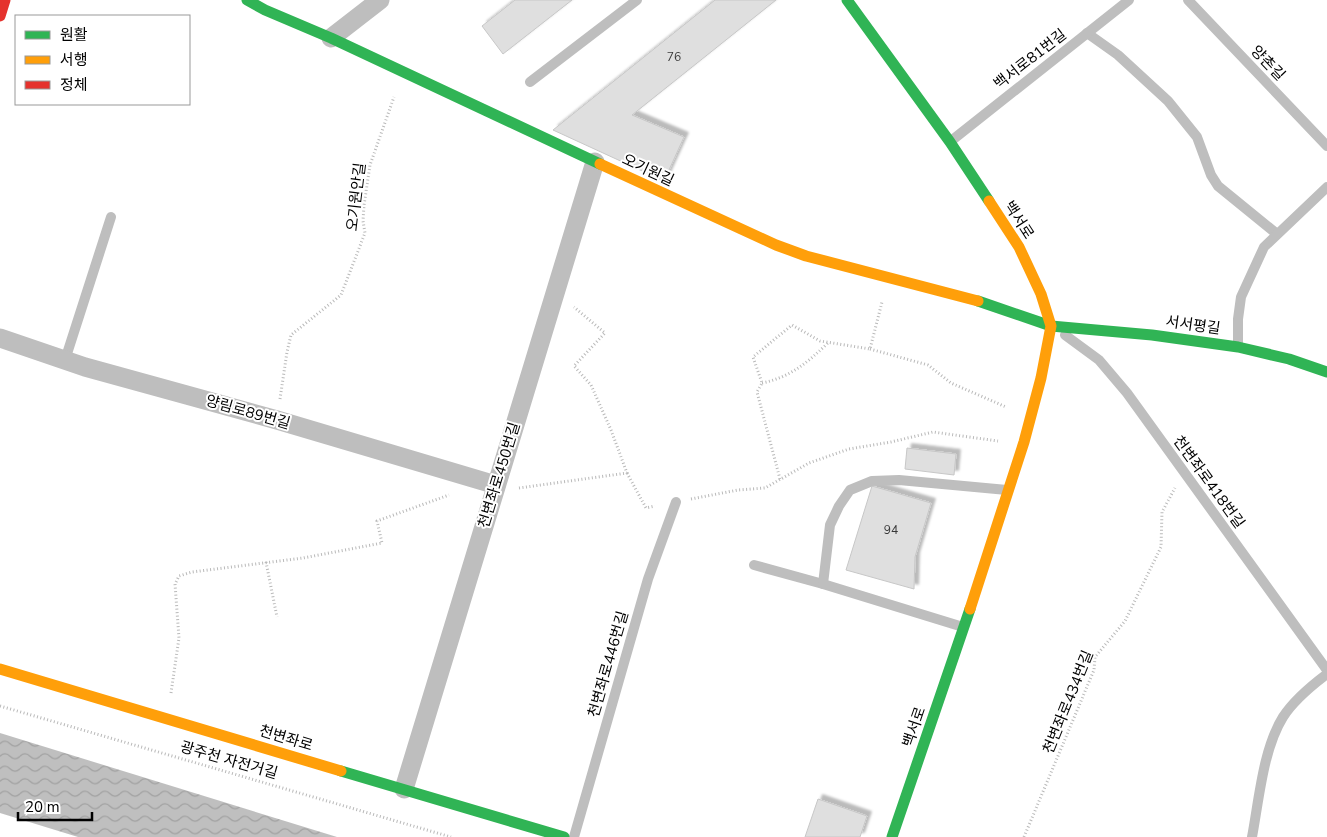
<svg xmlns="http://www.w3.org/2000/svg" width="1327" height="837" font-family="'Nunito Sans','Noto Sans KR',sans-serif">
	<style>
		.water { fill: url(#water-waves) }
		.building { fill: #dfdfdf; stroke: #c7c7c7; filter: url(#shadow) }
		.lines { fill: none; stroke-linecap: round; stroke-linejoin: round }
		.path { stroke: #b9b9b9; stroke-width: 3; stroke-dasharray: 1 2.5; stroke-linecap: butt }
		.lane { stroke: #bebebe; stroke-width: 10 }
		.street { stroke: #bebebe; stroke-width: 19 }
		.fast { stroke: #30b455; stroke-width: 11 }
		.slow { stroke: #ff9f0a; stroke-width: 11 }
		.jam { stroke: #e5322d; stroke-width: 11 }
		.labels { text-anchor: middle; dominant-baseline: central; stroke-width: 4; stroke-linejoin: round; paint-order: stroke }
		.number-label { font-size: 12px; fill: #383838 }
		.street-label { font-size: 15px; fill: #000; stroke: #fff }
	</style>
	<defs>
		<pattern id="water-waves" width="16" height="10" patternUnits="userSpaceOnUse" patternTransform="scale(1.25)"><rect width="16" height="10" fill="#bfbfbf"/><path d="M0 5q4-4 8 0t8 0" fill="none" stroke="#a2a2a2"/></pattern>
		<filter id="shadow"><feDropShadow dx="4.5" dy="-4.5" stdDeviation="1" flood-color="#0004"/></filter>
	</defs>
	<rect width="100%" height="100%" fill="#fff"/>
	<path class="water" d="M0,733L337,837H78L0,813Z"/>
	<g class="building">
		<path d="M515,0H572L503,54L482,26Z"/>
		<path d="M715,0H776L632,115L684,137L664,181L553,130Z"/>
		<path d="M907,448L956,454L954,475L905,469Z"/>
		<path d="M872,486L931,503L915,557L914,589L846,570Z"/>
		<path d="M818,799L867,816L860,837H805Z"/>
	</g>
	<g class="lines">
		<g class="path">
			<path d="M870,349L928,365L951,383L1006,407"/>
			<path d="M762,383C791,377 808,362 829,342"/>
			<path d="M280,399L287,352L291,335L341,295L365,233L363,221L364,205L370,165L394,97"/>
			<path d="M627,473L646,508L655,506"/>
			<path d="M780,479L757,392L762,383L753,357L792,325L820,341L870,349L882,302"/>
			<path d="M519,488L627,473L611,430L591,385L574,366L605,333L574,307"/>
			<path d="M691,499L738,490L765,488L809,463L849,449L891,442L933,432L998,441"/>
			<path d="M266,562L277,617"/>
			<path d="M171,693L179,638L175,584L179,576L192,572L303,558L382,543L377,521L449,495"/>
			<path d="M0,706L451,837"/>
			<path d="M1024,837L1094,670L1095,657L1125,621L1161,547L1162,512L1175,488"/>
		</g>
		<g class="lane">
			<path d="M1188,0L1327,146"/>
			<path d="M1087,33L1118,55L1168,101L1197,137L1211,175L1218,186L1277,234"/>
			<path d="M530,82L637,0"/>
			<path d="M951,141L1129,0"/>
			<path d="M1065,335L1099,360L1127,393L1327,670"/>
			<path d="M1238,346V319L1241,297L1264,247L1327,187"/>
			<path d="M65,360L111,217"/>
			<path d="M754,565L823,584"/>
			<path d="M963,627L823,584L830,525L839,506L850,490L872,481L899,480L1007,490"/>
			<path d="M574,837L648,579L676,502"/>
			<path d="M1252,837C1259,800 1263,749 1283,717C1294,700 1311,686 1327,674"/>
		</g>
		<g class="street">
			<path d="M331,38L380,0"/>
			<path d="M0,338L85,367L277,420L496,485"/>
			<path d="M404,789L595,162"/>
		</g>
		<g class="fast">
			<path d="M247,0L265,10L331,38L600,164"/>
			<path d="M847,0L950,142L989,201"/>
			<path d="M978,301L1051,326L1152,335L1238,347L1289,359L1327,372"/>
			<path d="M341,771L564,837"/>
			<path d="M892,837L970,609"/>
		</g>
		<g class="slow">
			<path d="M600,164L776,245L806,256L978,301"/>
			<path d="M970,609L1024,442L1041,378L1051,326L1041,294L1019,247L989,201"/>
			<path d="M0,669L341,771"/>
		</g>
		<path class="jam" d="M0,16L5,0"/>
	</g>
	<g class="labels">
		<g class="number-label">
			<text x="674" y="57">76</text>
			<text x="891" y="530">94</text>
		</g>
		<g class="street-label">
			<text transform="translate(1030 59) rotate(-38)">백서로81번길</text>
			<text transform="translate(1268 63) rotate(46)">양촌길</text>
			<text transform="translate(648 170) rotate(25)">오기원길</text>
			<text transform="translate(356 197) rotate(-83)">오기원안길</text>
			<text transform="translate(1019 220) rotate(57)">백서로</text>
			<text transform="translate(1193 325) rotate(8)">서서평길</text>
			<text transform="translate(248 412) rotate(16)">양림로89번길</text>
			<text transform="translate(499 475) rotate(-73)">천변좌로450번길</text>
			<text transform="translate(1209 482) rotate(54)">천변좌로418번길</text>
			<text transform="translate(608 664) rotate(-74)">천변좌로446번길</text>
			<text transform="translate(1068 702) rotate(-68)">천변좌로434번길</text>
			<text transform="translate(914 727) rotate(-71)">백서로</text>
			<text transform="translate(286 738) rotate(17)">천변좌로</text>
			<text transform="translate(229 760) rotate(16)">광주천 자전거길</text>
		</g>
	</g>
	<rect x="15" y="15" width="175" height="90" fill="#ffffff" stroke="#999999"/>
	<rect x="25" y="31" width="25" height="8" fill="#30b455" stroke="#999999"/>
	<text x="60" y="40" font-size="15" fill="#000000">원활</text>
	<rect x="25" y="56" width="25" height="8" fill="#ff9f0a" stroke="#999999"/>
	<text x="60" y="65" font-size="15" fill="#000000">서행</text>
	<rect x="25" y="81" width="25" height="8" fill="#e5322d" stroke="#999999"/>
	<text x="60" y="90" font-size="15" fill="#000000">정체</text>
	<path d="M18 812v8h74v-8" fill="none" stroke="#000000" stroke-width="2.5"/>
	<text x="25" y="812" font-size="15" fill="#000000" stroke="#ffffff" stroke-width="4" paint-order="stroke">20 m</text>
</svg>
